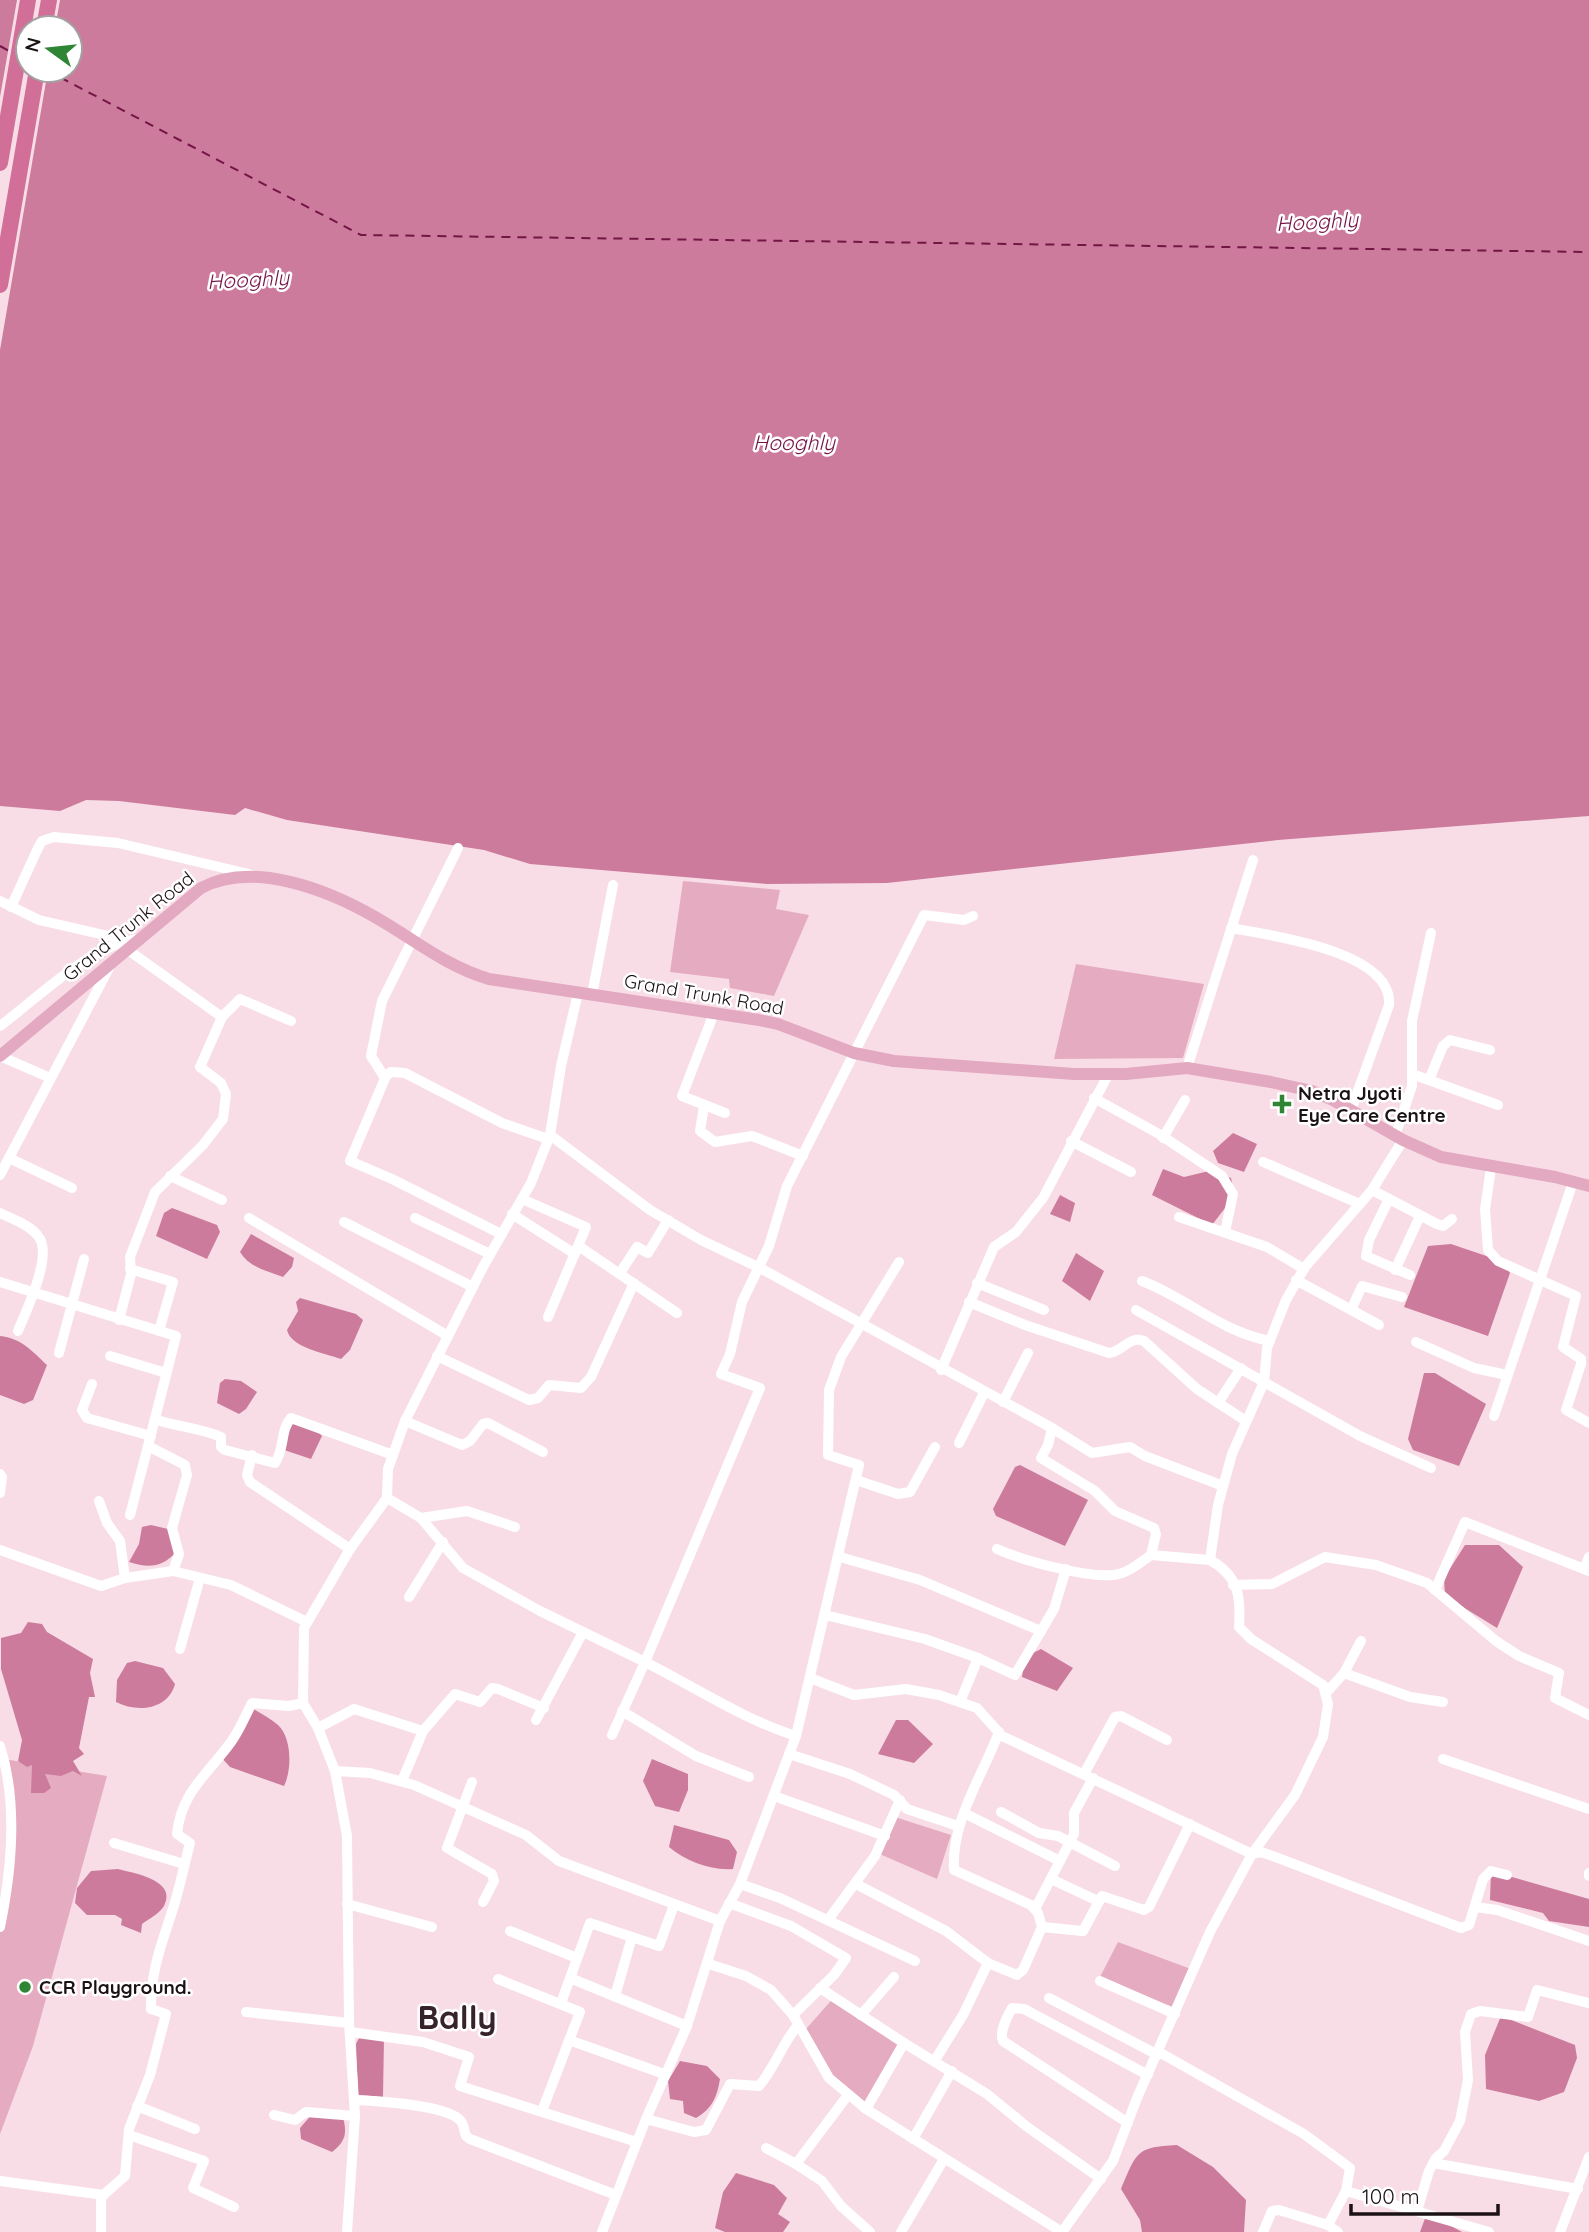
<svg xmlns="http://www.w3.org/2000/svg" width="1589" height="2232" font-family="Quicksand,sans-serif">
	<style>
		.green { fill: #e5acc1 }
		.water { fill: #cc7b9c; fill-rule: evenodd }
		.pier { fill: #f8dde6 }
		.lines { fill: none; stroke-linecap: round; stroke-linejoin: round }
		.ferry { stroke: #751447; stroke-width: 2; stroke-dasharray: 9 7; stroke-linecap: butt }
		.minor { stroke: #fff; stroke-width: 10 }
		.major { stroke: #e3a9c1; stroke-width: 12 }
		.highway { stroke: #d16f98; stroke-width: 16 }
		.poi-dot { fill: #2e8534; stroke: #fff; stroke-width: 2.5 }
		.labels { text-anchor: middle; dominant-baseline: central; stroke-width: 5; stroke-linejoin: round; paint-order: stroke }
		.street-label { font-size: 19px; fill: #1b1215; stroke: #fff }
		.poi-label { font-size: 19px; font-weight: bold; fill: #1b1215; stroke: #fff; text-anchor: start }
		.water-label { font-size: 21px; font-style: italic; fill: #751447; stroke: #fff }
		.town-label { font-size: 33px; font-weight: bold; fill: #37232b; stroke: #fff }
	</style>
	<rect width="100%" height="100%" fill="#f8dde6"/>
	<g class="green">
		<path d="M683,881L780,890L776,909L809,915L774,996L730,988L729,979L670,972Z"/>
		<path d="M1076,964L1204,984L1183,1058L1054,1059Z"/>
		<path d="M4,1759L107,1776L33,2046L0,2134V1927L12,1812Z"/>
		<path d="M895,1817L951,1835L937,1879L875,1852Z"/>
		<path d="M1118,1942L1191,1969L1173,2007L1100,1977Z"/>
		<path d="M836,1995L901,2040L865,2103L834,2078L806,2029Z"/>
	</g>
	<g class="water">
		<path d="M0,0H1589V816L1278,840L887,883L767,884L530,864L484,850L287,820L245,808L235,815L119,801L86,800L60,811L0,806ZM28,28H70V70H28Z"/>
		<path d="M1233,1133L1257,1144L1244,1172L1218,1163L1213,1151Z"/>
		<path d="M1163,1169L1184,1177L1209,1171L1231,1178L1235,1195L1212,1225L1152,1195Z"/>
		<path d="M1060,1195L1075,1203L1070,1222L1050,1214Z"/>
		<path d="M172,1208L217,1225L220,1232L207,1259L156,1236L164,1213Z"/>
		<path d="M251,1234L294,1258L292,1267L283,1277C267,1271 249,1267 240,1252Z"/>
		<path d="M1451,1244L1504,1262L1510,1273L1488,1336L1404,1307L1428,1246Z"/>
		<path d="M1076,1253L1104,1271L1090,1301L1062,1281Z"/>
		<path d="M300,1298L356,1314L363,1320L350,1350L341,1359C325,1353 291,1348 287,1330L298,1311L296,1302Z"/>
		<path d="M0,1336C21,1338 32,1351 47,1365L33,1400L24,1404L0,1395Z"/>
		<path d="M1424,1373H1435L1486,1404L1459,1466L1413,1450L1408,1439Z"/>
		<path d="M225,1379L241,1381L257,1392L246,1409L239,1414L217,1403L220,1383Z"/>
		<path d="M294,1419L310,1423L322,1436L311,1459L281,1449Z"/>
		<path d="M1020,1465L1088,1500L1065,1546L996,1516L993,1509L1015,1467Z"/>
		<path d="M151,1525L168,1529L176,1552C162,1568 148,1568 129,1562L139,1544L142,1527Z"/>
		<path d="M1465,1545H1499L1523,1567L1497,1628L1445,1596L1444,1578Z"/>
		<path d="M28,1622L42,1624L47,1632L93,1659L90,1673L95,1697H89L79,1748L84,1754L73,1761L82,1776L73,1771L61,1776L45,1774L51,1788L44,1793H31L32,1765L27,1767L18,1761L22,1740L1,1669V1638L21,1633Z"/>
		<path d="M1041,1649L1073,1668L1057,1691L1022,1677L1025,1657Z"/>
		<path d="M135,1661L163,1668L175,1684C168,1710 137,1713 116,1702L117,1680L127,1663Z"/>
		<path d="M249,1706C258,1712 270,1718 278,1725C292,1738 292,1770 284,1786L230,1767L220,1756Z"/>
		<path d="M896,1720H908L933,1744L914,1763L878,1754Z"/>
		<path d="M652,1759L688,1774V1790L679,1812L655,1806L643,1781Z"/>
		<path d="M674,1825L729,1840L737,1852L733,1869C711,1871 686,1861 669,1847Z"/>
		<path d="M118,1869C133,1873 178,1880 164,1906C160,1913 149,1919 142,1924L141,1933L121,1925L122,1919L115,1915H87L75,1903L77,1888L91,1871Z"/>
		<path d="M1491,1871L1589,1899V1927L1549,1921L1543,1913L1490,1900Z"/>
		<path d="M1501,2016L1575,2045L1577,2058L1564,2092L1539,2101L1486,2089L1485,2055Z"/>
		<path d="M384,2037L383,2097L358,2095L356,2044L359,2038Z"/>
		<path d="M680,2061L707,2066L720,2079C717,2097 712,2109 696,2118L684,2113L683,2101L670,2099L668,2081Z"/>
		<path d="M313,2113L343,2117C347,2133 346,2141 332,2152L301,2139L300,2128Z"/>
		<path d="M1177,2145L1213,2167L1246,2200L1244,2232H1142L1140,2220L1121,2189C1137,2152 1136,2147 1177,2145Z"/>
		<path d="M736,2173L774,2185L787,2198L778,2214L790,2222L783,2232H725L715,2228L723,2192Z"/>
		<path d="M1427,2213L1462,2232H1420Z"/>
	</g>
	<path class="pier" d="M17,0H60L55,28H28V70H48L0,350V97Z"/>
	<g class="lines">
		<g class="ferry">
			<path d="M0,46L11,52"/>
			<path d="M46,70L361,235L1589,252"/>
		</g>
		<g class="minor">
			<path d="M0,901L39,920L126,940"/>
			<path d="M11,907L38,848L42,841L54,837L118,843L249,874"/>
			<path d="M1231,928C1269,935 1394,951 1389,1005L1351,1110"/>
			<path d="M592,995L613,885"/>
			<path d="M714,1013L682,1096L725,1113"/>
			<path d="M222,1017L240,999L291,1021"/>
			<path d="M0,1026C39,997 92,943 140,939"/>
			<path d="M0,1056L48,1077"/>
			<path d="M1187,1068L1253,860"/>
			<path d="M1412,1074L1498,1105"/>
			<path d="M385,1078L371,1056L382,1001L458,848"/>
			<path d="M1429,1080L1443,1046L1450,1040L1490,1050"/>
			<path d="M1094,1098L1159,1134L1222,1176L1233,1194L1225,1232"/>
			<path d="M704,1106L700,1131L715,1142L752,1136L803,1156"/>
			<path d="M550,1135L650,1210L701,1240L760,1268L1052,1428L1048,1445L1041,1458L1095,1491L1115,1511L1154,1528L1156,1534L1151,1555"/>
			<path d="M1395,1136L1412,1086V1021L1431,933"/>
			<path d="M1163,1138L1185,1100"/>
			<path d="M1071,1141L1131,1172"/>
			<path d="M9,1158L72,1188"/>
			<path d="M1263,1162L1360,1204"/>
			<path d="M1491,1168L1485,1209L1488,1250L1498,1261L1576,1296L1563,1347L1581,1359V1364L1566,1410L1589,1423"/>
			<path d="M0,1175L109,968"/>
			<path d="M170,1176L222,1200"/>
			<path d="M1372,1190L1437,1224L1443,1226L1452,1219"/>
			<path d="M522,1199L586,1227L548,1317"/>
			<path d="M1389,1199L1369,1240L1366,1256L1410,1275"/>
			<path d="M0,1213C12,1219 30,1225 38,1236C54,1254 26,1311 18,1331"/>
			<path d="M512,1214L575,1254"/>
			<path d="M1179,1217L1267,1247L1304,1269"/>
			<path d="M249,1218L448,1336"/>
			<path d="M415,1218L490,1254"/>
			<path d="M344,1222L473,1287"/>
			<path d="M501,1234L392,1179L350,1161L386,1076L391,1072L405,1073L502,1123L548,1139"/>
			<path d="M580,1247L677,1313"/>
			<path d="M130,1269L173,1282L159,1331"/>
			<path d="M1395,1270L1420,1216"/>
			<path d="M620,1273L637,1247L648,1253L668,1220"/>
			<path d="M1296,1280L1379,1325"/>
			<path d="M1142,1281C1189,1299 1219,1331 1270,1341"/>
			<path d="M0,1282L176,1336L148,1446L185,1465L187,1475L172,1528L179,1554L173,1571"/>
			<path d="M977,1283L1044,1310"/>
			<path d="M969,1302L1025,1325L1109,1353C1123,1352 1129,1335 1144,1341L1197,1389L1246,1421"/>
			<path d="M1136,1310L1360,1436L1431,1468"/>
			<path d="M1351,1310L1362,1286L1402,1297"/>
			<path d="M119,1320L131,1274L130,1257L155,1192L203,1145L223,1119L226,1094L221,1083L200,1067L222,1017L128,950"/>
			<path d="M1416,1342L1474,1368L1507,1375"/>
			<path d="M59,1353L84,1259"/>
			<path d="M110,1356L166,1373"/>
			<path d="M437,1356L529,1400L538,1398L549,1385L581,1388L591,1377L634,1283"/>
			<path d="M941,1370L994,1247L1016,1232L1043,1198L1108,1075"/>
			<path d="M92,1384L82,1410L87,1418L151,1436"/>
			<path d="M1003,1402L1028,1353"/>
			<path d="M1218,1403L1241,1368"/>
			<path d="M1494,1416L1573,1182"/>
			<path d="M157,1420C179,1427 200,1428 221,1437V1447L225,1450L275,1463C285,1449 280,1430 291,1418L393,1455"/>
			<path d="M405,1421L462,1445L470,1441L483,1424L488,1423L543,1452"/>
			<path d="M1052,1428L1092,1453L1130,1447L1145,1456L1223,1486"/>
			<path d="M959,1443L984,1393"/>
			<path d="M252,1455L247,1475L250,1482L350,1549"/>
			<path d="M0,1474L2,1477L0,1493"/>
			<path d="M856,1480L898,1494L910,1492L935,1447"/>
			<path d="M387,1498L421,1518L463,1568L540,1611L645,1662L760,1388L721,1374L730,1354L742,1302L769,1246L787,1186L924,915L964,920L973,916"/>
			<path d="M99,1501L107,1523L120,1541L125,1578"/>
			<path d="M130,1515L148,1446"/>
			<path d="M421,1518L467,1511L515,1527"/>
			<path d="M997,1549C1021,1560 1087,1578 1113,1575C1127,1574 1140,1563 1151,1555L1210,1560"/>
			<path d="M0,1550L101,1586L125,1578L173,1571L231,1585L307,1622"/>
			<path d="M840,1557L920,1580L1041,1631"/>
			<path d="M1589,1557L1584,1569L1589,1571"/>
			<path d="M1233,1585L1272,1584L1325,1557L1376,1565L1427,1583L1496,1641L1519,1656L1559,1673L1555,1698L1589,1715"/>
			<path d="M1435,1590L1465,1522L1584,1569"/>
			<path d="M409,1597L443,1542"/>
			<path d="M825,1615L925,1639L978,1658"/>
			<path d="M180,1649L200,1578"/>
			<path d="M1344,1673L1361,1641"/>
			<path d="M810,1678L854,1695L906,1689L939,1695L977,1708L1002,1736L1252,1854L1261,1852L1270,1855L1461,1928L1469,1925L1483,1879L1491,1871L1507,1875"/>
			<path d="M1327,1692L1344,1673L1410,1697L1443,1702"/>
			<path d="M960,1702L978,1658L1015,1675L1054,1609L1066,1569"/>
			<path d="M622,1711L696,1756L749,1777"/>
			<path d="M536,1720L583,1632"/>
			<path d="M318,1728L354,1709L423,1731"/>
			<path d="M999,1732C982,1777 951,1821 954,1870L1031,1905L1038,1913L1042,1927"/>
			<path d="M612,1735L645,1662C695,1687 742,1719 796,1736"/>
			<path d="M0,1746C18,1803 12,1869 0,1927"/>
			<path d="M789,1754L850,1774L894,1795L907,1809L958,1826"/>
			<path d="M1443,1759L1589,1809"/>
			<path d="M335,1771L370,1773L414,1785L526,1835L559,1861L720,1921"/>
			<path d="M1084,1774L1115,1717L1121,1716L1167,1740"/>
			<path d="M402,1781L423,1731L455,1694L480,1702L492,1688L498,1689L544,1708"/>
			<path d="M472,1782L447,1848L492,1874L494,1881L483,1902"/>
			<path d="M774,1796L885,1836"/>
			<path d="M1001,1812L1039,1833L1058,1836L1115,1866"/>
			<path d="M964,1813L1060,1861"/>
			<path d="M114,1843L184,1864"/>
			<path d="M1589,1873V1876"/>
			<path d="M1051,1879L1098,1901"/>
			<path d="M740,1884L780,1898L915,1961"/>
			<path d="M856,1884L946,1931L988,1963L1017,1975L1023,1970L1042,1927L1083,1931L1102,1896L1144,1910L1149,1907L1190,1824"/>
			<path d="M729,1903L791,1926L846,1958L834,1975L793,2015"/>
			<path d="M347,1904L432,1927"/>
			<path d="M1475,1907L1497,1910L1589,1941"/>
			<path d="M1035,1909L1074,1834V1813L1093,1778"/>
			<path d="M828,1920L875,1856L900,1800"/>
			<path d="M510,1931L577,1958"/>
			<path d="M709,1964L746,1976L771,1990L793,2015L829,2078L866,2109L1062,2232"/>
			<path d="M570,1978L687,2026"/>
			<path d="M498,1979L580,2012L542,2111"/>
			<path d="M1100,1981L1175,2014"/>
			<path d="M820,1988L904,2043"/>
			<path d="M615,1996L632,1937"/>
			<path d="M1049,1998L1158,2055"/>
			<path d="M561,2003L590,1923L659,1946L674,1905"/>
			<path d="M246,2012L349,2023"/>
			<path d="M861,2015L894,1977"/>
			<path d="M350,2032L423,2042L469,2057L460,2086L637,2142"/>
			<path d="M569,2040L664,2074"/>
			<path d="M1159,2052L1304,2134L1350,2168L1346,2191L1489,2232"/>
			<path d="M935,2060L963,2015L988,1963"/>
			<path d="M355,2100C377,2101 445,2105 460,2120C464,2124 464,2131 466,2136L470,2139L616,2195"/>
			<path d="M137,2106L195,2129"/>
			<path d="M866,2109L904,2043L987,2094L1026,2126L1101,2179"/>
			<path d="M274,2115L295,2120L306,2112L355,2116"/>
			<path d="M646,2119L694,2132L706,2130L730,2084L759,2086C775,2067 782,2044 798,2025"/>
			<path d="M1128,2123L1003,2041C999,2032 1007,2017 1012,2008L1024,2009L1148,2075"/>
			<path d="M129,2135L204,2161L193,2188L234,2207"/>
			<path d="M913,2139L952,2071"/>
			<path d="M766,2148L796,2164L848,2095"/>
			<path d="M1433,2163L1578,2189"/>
			<path d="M796,2164L822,2181L841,2206L870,2232"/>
			<path d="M0,2181L104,2195"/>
			<path d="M1417,2211L1429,2171L1436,2158L1444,2151L1460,2121L1468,2080L1465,2032L1471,2014L1480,2011L1528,2017L1537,1990L1588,2003"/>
			<path d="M1328,2225L1346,2191"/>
			<path d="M101,2232V2197L125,2176L129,2129L150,2075L166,2014L151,2009C151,1965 163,1942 175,1902C181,1882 185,1862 190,1843L177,1834C181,1792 208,1774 231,1742C240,1730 245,1716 252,1703L289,1706L303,1703"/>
			<path d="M347,2232L355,2116L349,2023L347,1836L335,1771L318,1728L303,1703L304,1628L350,1549L387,1498L388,1469L405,1421L483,1267L531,1183L550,1135L561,1066L578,993"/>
			<path d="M602,2232L646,2119L687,2026L720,1921L740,1884L796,1736L859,1465L828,1455L829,1390L841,1357L899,1262"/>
			<path d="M901,2232L944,2159"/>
			<path d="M1062,2232L1113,2161L1137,2098L1210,1932L1252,1854L1295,1795L1323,1737L1328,1704L1323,1685L1251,1639L1239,1627C1241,1597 1239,1576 1210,1560L1218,1505L1232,1454L1264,1382L1267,1348L1286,1300L1305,1267L1372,1190L1403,1140"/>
			<path d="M1263,2232L1272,2211L1279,2210L1328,2225L1338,2232"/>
			<path d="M1560,2232L1589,2157"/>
		</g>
		<path class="major" d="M0,1056L201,888C253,860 328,890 375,917C414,939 445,966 489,979L759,1020L778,1024L854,1053L894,1061L1074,1074H1126L1187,1068L1271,1082L1312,1091L1333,1100L1403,1140L1441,1157L1555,1177L1589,1186"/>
		<g class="highway">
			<path d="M44,28L49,0"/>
			<path d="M0,163L28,0"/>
			<path d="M0,285L37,70"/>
		</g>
	</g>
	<g class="poi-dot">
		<path d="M1278.5 1093.5h7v7h7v7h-7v7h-7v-7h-7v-7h7z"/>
		<circle cx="25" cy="1987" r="7"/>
	</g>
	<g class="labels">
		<g class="street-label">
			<text transform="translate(128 926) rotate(-39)">Grand Trunk Road</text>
			<text transform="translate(704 994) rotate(10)">Grand Trunk Road</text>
		</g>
		<g class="poi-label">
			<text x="1298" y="1093">Netra Jyoti<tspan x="1298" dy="22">Eye Care Centre</tspan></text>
			<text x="39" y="1987">CCR Playground.</text>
		</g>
		<g class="water-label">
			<text transform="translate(1317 221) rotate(-3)">Hooghly</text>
			<text transform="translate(248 279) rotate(-3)">Hooghly</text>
			<text x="794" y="442">Hooghly</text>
		</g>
		<g class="town-label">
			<text x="457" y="2016">Bally</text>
		</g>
	</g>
	<g transform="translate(49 49) rotate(285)"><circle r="33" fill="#ffffff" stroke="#a4a0a1" stroke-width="2"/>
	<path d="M0-5L12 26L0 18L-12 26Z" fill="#2e8534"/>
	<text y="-10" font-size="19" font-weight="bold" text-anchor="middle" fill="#1b1215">N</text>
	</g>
	<path d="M1351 2204v10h147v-10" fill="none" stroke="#1b1215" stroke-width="3.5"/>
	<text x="1362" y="2204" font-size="21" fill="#1b1215" stroke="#ffffff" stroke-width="5" paint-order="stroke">100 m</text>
</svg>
